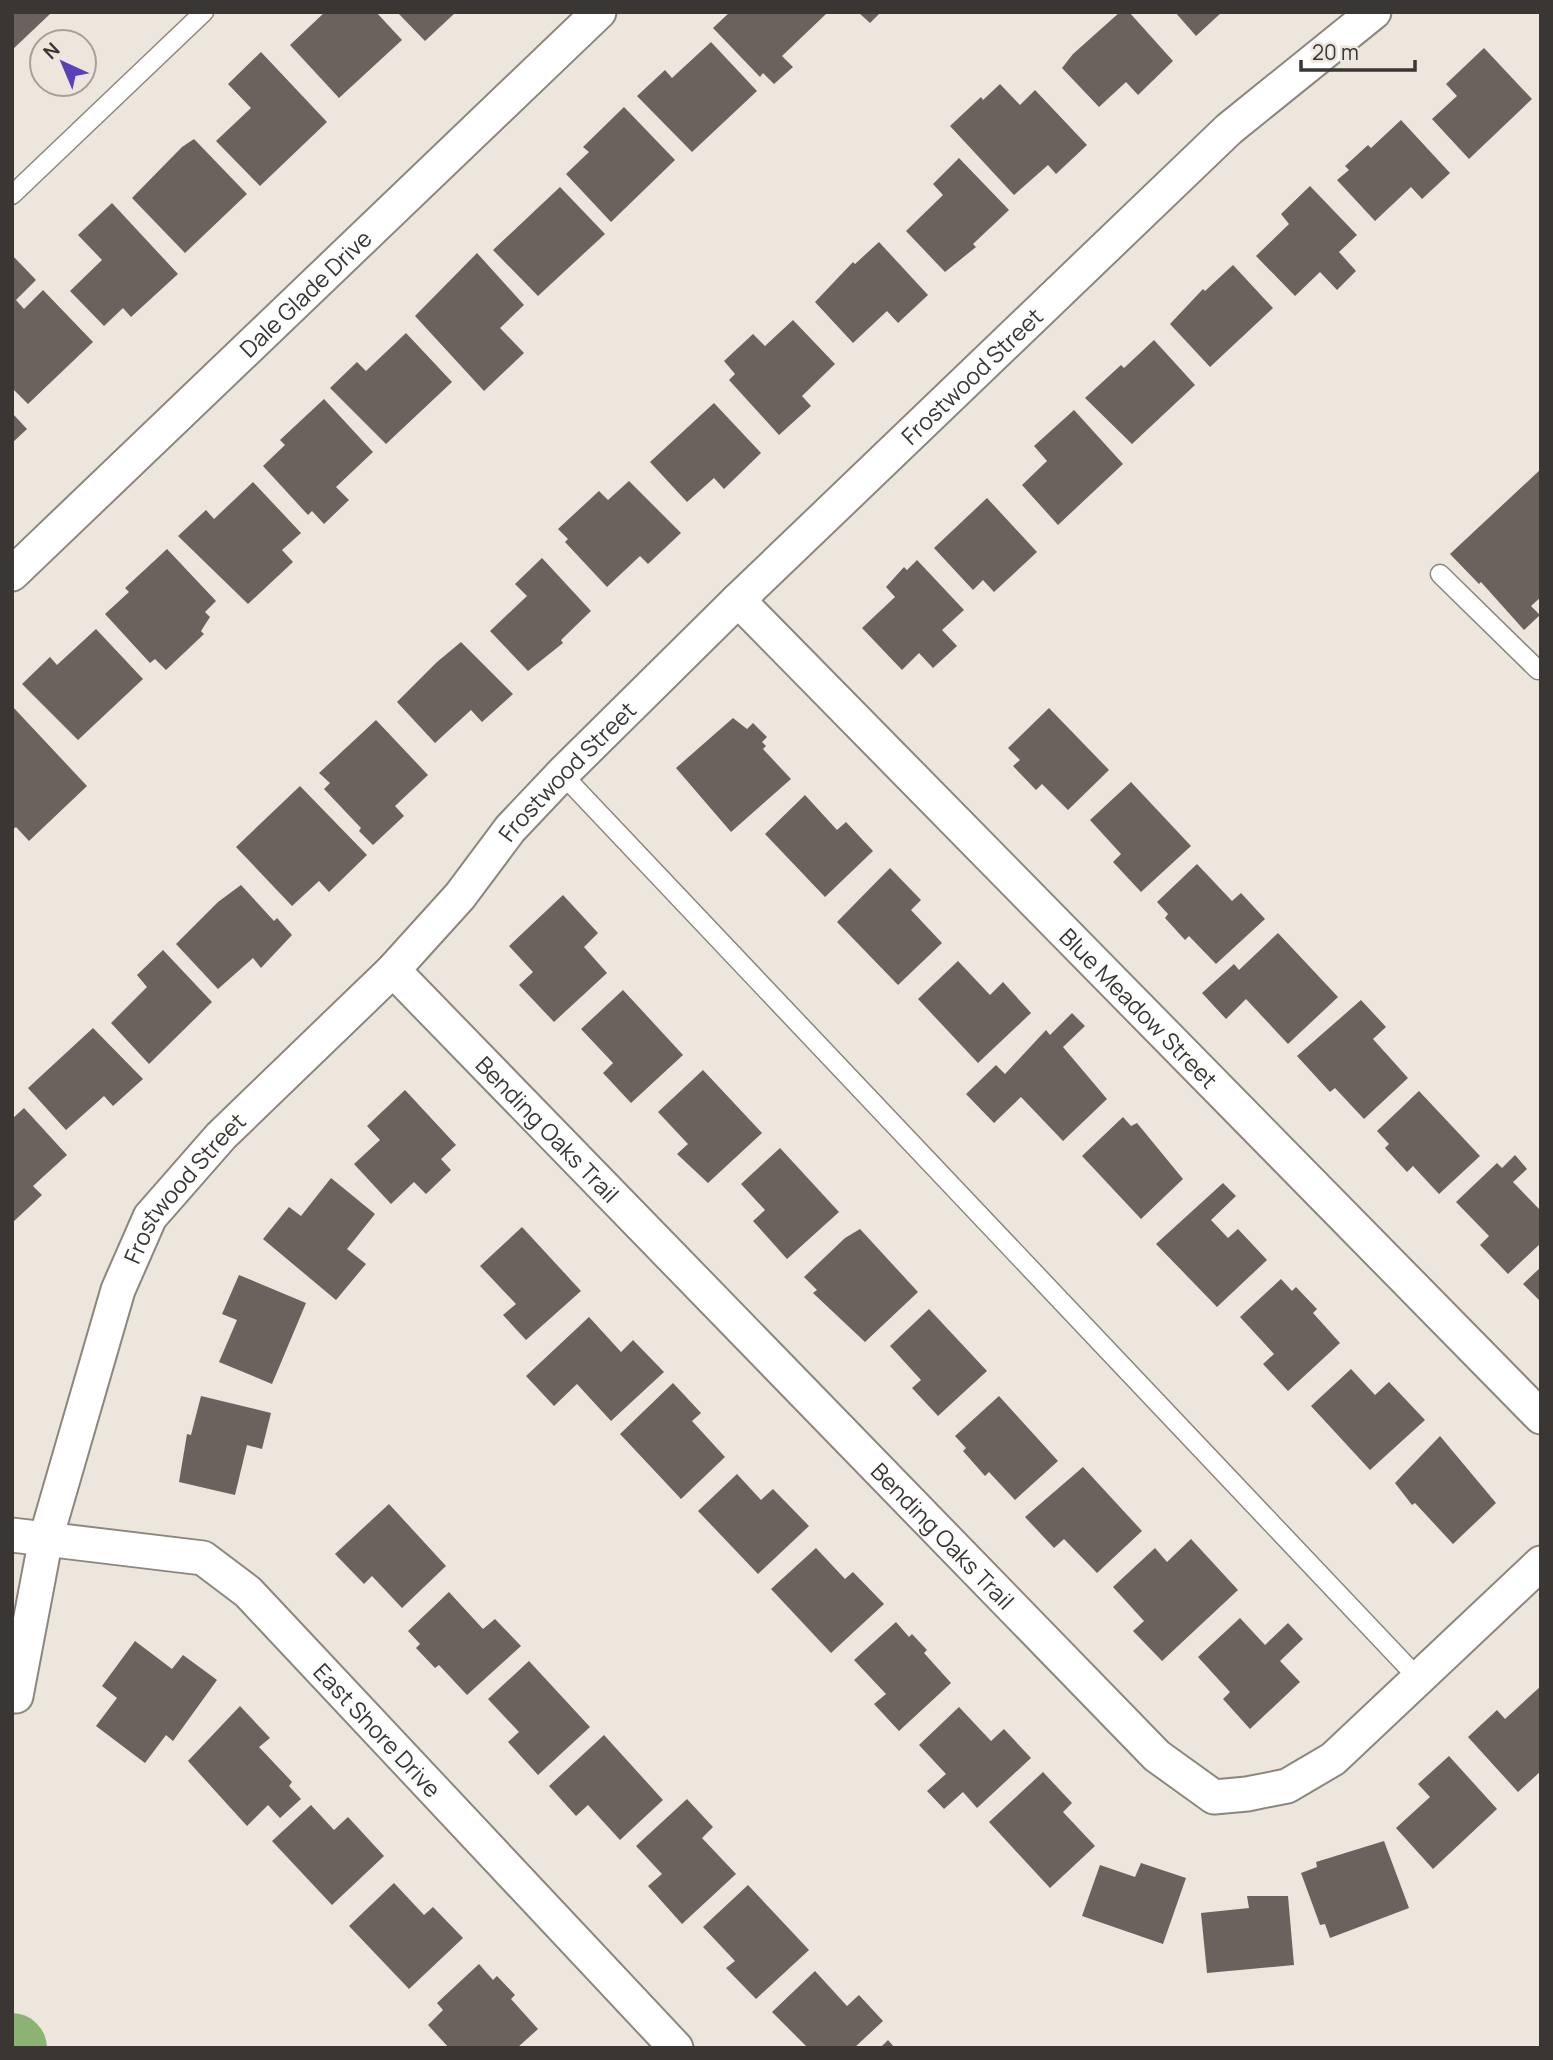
<svg xmlns="http://www.w3.org/2000/svg" width="1553" height="2060" font-family="Manrope,sans-serif">
	<style>
		.lines { fill: none; stroke-linecap: round; stroke-linejoin: round }
		.river { stroke: #8db374; stroke-width: 68 }
		.building { fill: #6b625d }
		.service-casing { stroke: #8c867e; stroke-width: 21 }
		.minor-casing { stroke: #8c867e; stroke-width: 37 }
		.service { stroke: #fff; stroke-width: 18 }
		.minor { stroke: #fff; stroke-width: 33 }
		.labels { text-anchor: middle; dominant-baseline: central; stroke-width: 7; stroke-linejoin: round; paint-order: stroke }
		.street-label { font-size: 23px; fill: #393633; stroke: #ede6dd }
	</style>
	<rect width="100%" height="100%" fill="#ede6dd"/>
	<g class="lines">
		<path class="river" d="M12,2047L13,2048"/>
	</g>
	<g class="building">
		<path d="M12,12H48L50,14L12,50Z"/>
		<path d="M325,12H376L402,40L339,98L290,45Z"/>
		<path d="M401,12H456L425,41L399,14Z"/>
		<path d="M730,12H824L826,14L782,56L793,67L774,84L763,73L760,77L713,28Z"/>
		<path d="M858,12H881L870,23Z"/>
		<path d="M1120,12H1129L1173,61L1138,95L1126,82L1099,107L1062,68L1073,54Z"/>
		<path d="M1175,12H1222L1196,36Z"/>
		<path d="M711,42L757,91L692,152L637,96L665,70L672,78Z"/>
		<path d="M1484,48L1532,99L1469,159L1432,119L1457,96L1446,84Z"/>
		<path d="M261,52L327,122L260,186L216,141L251,108L228,84Z"/>
		<path d="M1000,84L1020,105L1035,90L1087,145L1056,174L1048,165L1014,195L950,126L981,97L983,100Z"/>
		<path d="M624,107L675,160L611,222L566,174L589,152L583,147Z"/>
		<path d="M1401,120L1450,173L1422,199L1411,187L1375,221L1337,180L1349,170L1345,166L1368,145L1371,148Z"/>
		<path d="M194,139L247,194L185,253L132,198L182,147Z"/>
		<path d="M959,158L1009,210L973,244L976,247L945,272L906,231L943,195L933,184Z"/>
		<path d="M1310,186L1357,235L1339,252L1356,271L1337,290L1320,272L1295,296L1256,256L1289,224L1281,214Z"/>
		<path d="M560,187L605,234L538,296L493,250Z"/>
		<path d="M112,203L178,274L131,317L123,308L104,326L70,291L102,260L78,235Z"/>
		<path d="M879,242L928,295L898,323L887,311L853,343L815,302L853,262L855,264Z"/>
		<path d="M477,253L524,305L500,328L524,353L484,391L415,316Z"/>
		<path d="M12,255L36,280L16,300L24,309L43,290L93,342L28,404L12,388Z"/>
		<path d="M1233,265L1273,308L1210,367L1170,324L1203,289L1205,291Z"/>
		<path d="M793,320L835,364L802,396L811,406L779,435L729,380L735,374L724,361L753,334L765,346Z"/>
		<path d="M406,333L452,382L386,444L330,388L357,362L366,371Z"/>
		<path d="M1154,340L1195,385L1132,444L1085,398L1121,365L1124,368Z"/>
		<path d="M324,399L373,452L336,487L349,500L324,524L312,511L308,515L263,466L285,445L280,440Z"/>
		<path d="M714,403L761,453L724,489L714,478L687,502L650,462Z"/>
		<path d="M1074,410L1123,464L1058,525L1022,485L1047,461L1034,446Z"/>
		<path d="M12,413L27,429L12,443Z"/>
		<path d="M1541,469V597L1531,606L1540,615L1524,630L1481,582L1479,584L1450,554Z"/>
		<path d="M629,481L681,533L648,564L640,556L607,587L565,542L568,539L558,529L599,491L608,500Z"/>
		<path d="M253,482L301,533L282,550L293,562L248,604L178,536L206,510L214,519Z"/>
		<path d="M987,498L1037,552L994,592L983,580L973,590L934,548Z"/>
		<path d="M167,549L216,601L205,612L210,617L201,631L204,634L166,670L155,659L150,663L105,614L129,592L125,588Z"/>
		<path d="M542,558L591,611L561,640L563,643L528,671L490,631L527,596L515,584Z"/>
		<path d="M917,560L964,610L942,630L957,646L933,668L919,653L902,670L862,628L895,597L886,587L904,567L907,570Z"/>
		<path d="M96,629L143,679L78,740L22,684L50,657L57,665Z"/>
		<path d="M461,642L513,694L482,722L471,710L435,743L397,702L437,662Z"/>
		<path d="M12,706L87,786L29,841L16,827L12,830Z"/>
		<path d="M1049,708L1109,770L1068,810L1042,784L1036,790L1013,766L1020,760L1008,748Z"/>
		<path d="M733,718L747,729L753,723L767,737L762,742L766,746L763,749L791,779L731,832L676,768Z"/>
		<path d="M376,720L428,775L395,806L404,816L373,845L359,831L361,828L324,789L330,783L319,773Z"/>
		<path d="M1131,782L1191,846L1141,892L1113,862L1121,854L1090,820Z"/>
		<path d="M300,786L367,855L329,892L319,881L292,906L236,847Z"/>
		<path d="M805,795L837,830L846,822L873,851L825,897L765,834Z"/>
		<path d="M1197,864L1232,901L1241,893L1265,919L1216,964L1189,936L1185,940L1165,918L1168,914L1157,902Z"/>
		<path d="M890,868L921,900L911,910L942,943L898,985L837,922Z"/>
		<path d="M241,885L274,921L277,918L292,935L261,968L253,958L218,989L176,944L218,902Z"/>
		<path d="M563,895L598,933L584,947L607,973L554,1022L519,985L533,972L509,946Z"/>
		<path d="M1278,933L1338,997L1288,1044L1246,999L1226,1019L1202,993L1234,964L1239,970Z"/>
		<path d="M163,950L212,1002L149,1064L111,1023L147,987L137,975Z"/>
		<path d="M958,961L990,995L1003,982L1031,1013L978,1063L918,999Z"/>
		<path d="M623,990L683,1055L631,1103L603,1073L613,1063L581,1029Z"/>
		<path d="M1361,1000L1386,1027L1373,1039L1408,1078L1364,1119L1335,1088L1330,1092L1297,1056Z"/>
		<path d="M1072,1013L1085,1026L1063,1047L1107,1099L1063,1141L1021,1097L994,1123L966,1094L996,1065L1005,1074L1046,1030L1050,1035Z"/>
		<path d="M93,1028L143,1079L113,1106L104,1096L66,1130L28,1088Z"/>
		<path d="M703,1070L762,1133L708,1183L677,1154L688,1144L658,1112Z"/>
		<path d="M405,1090L456,1145L441,1159L451,1170L426,1194L414,1182L391,1204L354,1164L380,1140L367,1126Z"/>
		<path d="M1419,1091L1480,1156L1439,1194L1413,1166L1407,1172L1385,1148L1389,1144L1377,1131Z"/>
		<path d="M24,1108L67,1155L33,1186L42,1195L12,1223V1119Z"/>
		<path d="M1123,1117L1131,1126L1137,1123L1183,1179L1141,1219L1082,1156Z"/>
		<path d="M780,1148L839,1212L787,1259L753,1221L765,1210L741,1184Z"/>
		<path d="M1515,1155L1527,1169L1513,1182L1541,1211V1243L1508,1274L1480,1245L1489,1236L1456,1202L1497,1163L1502,1168Z"/>
		<path d="M331,1178L375,1214L347,1249L366,1264L336,1300L263,1239L289,1207L301,1216Z"/>
		<path d="M1223,1183L1236,1196L1211,1220L1228,1238L1238,1229L1267,1260L1217,1307L1156,1244Z"/>
		<path d="M522,1227L581,1291L526,1340L503,1315L516,1304L480,1266Z"/>
		<path d="M860,1229L918,1292L865,1342L813,1293L817,1290L804,1277L845,1238Z"/>
		<path d="M1541,1267V1302L1523,1284Z"/>
		<path d="M239,1275L306,1303L272,1384L219,1362L237,1320L222,1314Z"/>
		<path d="M1281,1279L1292,1291L1296,1287L1317,1309L1313,1313L1340,1343L1288,1391L1263,1364L1274,1354L1240,1317Z"/>
		<path d="M929,1309L987,1371L938,1416L912,1388L921,1380L890,1346Z"/>
		<path d="M589,1317L621,1352L633,1340L664,1372L611,1421L577,1384L554,1406L526,1376Z"/>
		<path d="M1351,1369L1375,1395L1389,1382L1425,1420L1370,1470L1311,1406Z"/>
		<path d="M673,1383L701,1413L692,1421L725,1457L681,1499L620,1434Z"/>
		<path d="M201,1396L271,1413L262,1449L247,1445L235,1495L179,1482L187,1434L191,1435Z"/>
		<path d="M999,1396L1058,1461L1015,1500L989,1472L985,1476L963,1451L966,1448L955,1436Z"/>
		<path d="M1440,1436L1496,1503L1453,1544L1415,1503L1412,1505L1395,1483Z"/>
		<path d="M1083,1467L1142,1531L1097,1573L1064,1539L1054,1548L1025,1517Z"/>
		<path d="M737,1474L761,1500L773,1489L809,1526L758,1574L698,1511Z"/>
		<path d="M389,1504L446,1566L402,1608L372,1576L364,1584L335,1554Z"/>
		<path d="M1191,1539L1238,1590L1162,1661L1133,1631L1144,1621L1113,1587L1155,1548L1167,1562Z"/>
		<path d="M816,1548L845,1579L853,1572L884,1604L831,1653L771,1589Z"/>
		<path d="M449,1592L483,1629L495,1619L521,1646L467,1695L439,1665L435,1668L416,1648L420,1644L408,1631Z"/>
		<path d="M1240,1618L1265,1645L1288,1623L1303,1639L1280,1661L1300,1682L1250,1729L1223,1699L1230,1692L1198,1657Z"/>
		<path d="M896,1622L909,1637L912,1634L927,1650L924,1653L951,1683L899,1731L874,1704L886,1694L854,1660Z"/>
		<path d="M135,1641L172,1669L183,1655L217,1680L173,1741L166,1735L145,1763L96,1726L117,1698L102,1686Z"/>
		<path d="M529,1661L590,1727L538,1775L508,1742L519,1732L488,1699Z"/>
		<path d="M1541,1686V1771L1518,1792L1468,1737L1497,1710L1505,1719Z"/>
		<path d="M240,1706L270,1738L259,1747L292,1782L289,1786L301,1799L280,1818L268,1805L247,1826L188,1761Z"/>
		<path d="M959,1707L991,1741L1004,1729L1031,1758L977,1808L963,1792L944,1809L927,1791L946,1774L919,1745Z"/>
		<path d="M604,1735L663,1800L620,1840L588,1805L576,1816L549,1786Z"/>
		<path d="M1449,1756L1497,1809L1433,1869L1396,1828L1430,1797L1418,1784Z"/>
		<path d="M1043,1772L1072,1803L1063,1812L1095,1846L1050,1888L989,1822Z"/>
		<path d="M687,1799L713,1827L702,1838L736,1874L682,1924L648,1886L662,1874L636,1846Z"/>
		<path d="M311,1805L334,1830L348,1817L384,1856L332,1905L272,1841Z"/>
		<path d="M1384,1841L1409,1908L1330,1938L1325,1924L1320,1925L1301,1873L1317,1867L1316,1862Z"/>
		<path d="M1141,1863L1186,1878L1163,1944L1082,1916L1100,1865L1135,1877Z"/>
		<path d="M394,1883L424,1915L433,1907L463,1938L409,1989L349,1926Z"/>
		<path d="M748,1885L809,1950L756,1999L726,1968L735,1961L703,1927Z"/>
		<path d="M1247,1896H1288L1294,1965L1207,1973L1201,1913L1249,1908Z"/>
		<path d="M479,1964L493,1980L497,1976L515,1995L511,1999L538,2029L517,2048H449L428,2025L443,2010L437,2003Z"/>
		<path d="M815,1971L847,2006L859,1995L883,2021L854,2048H808L772,2012Z"/>
		<path d="M888,2040L895,2048H880Z"/>
	</g>
	<g class="lines">
		<defs>
			<g id="service">
				<path d="M12,195L204,12"/>
				<path d="M1440,574L1538,670L1541,667"/>
				<path d="M562,774L1418,1678"/>
			</g>
			<g id="minor">
				<path id="s1" d="M12,574L599,12"/>
				<path id="s2" d="M738,600L1541,1417"/>
				<path id="s3" d="M393,970L1157,1756L1214,1797L1247,1794L1287,1786L1333,1759L1541,1563"/>
				<path id="s4" d="M12,1535L203,1558L248,1592L676,2048"/>
				<path id="s5" d="M16,1696L46,1538L118,1290L150,1217L221,1136L393,970L460,896L510,829L562,774L738,600L1229,129L1374,12"/>
			</g>
		</defs>
		<use href="#service" class="service-casing"/>
		<use href="#minor" class="minor-casing"/>
		<use href="#service" class="service"/>
		<use href="#minor" class="minor"/>
	</g>
	<g class="labels">
		<g class="street-label">
			<text stroke="none"><textPath href="#s1" startOffset="406">Dale Glade Drive</textPath></text>
			<text stroke="none"><textPath href="#s5" startOffset="1676">Frostwood Street</textPath></text>
			<text stroke="none"><textPath href="#s5" startOffset="1110">Frostwood Street</textPath></text>
			<text stroke="none"><textPath href="#s2" startOffset="572">Blue Meadow Street</textPath></text>
			<text stroke="none"><textPath href="#s3" startOffset="222">Bending Oaks Trail</textPath></text>
			<text stroke="none"><textPath href="#s5" startOffset="542">Frostwood Street</textPath></text>
			<text stroke="none"><textPath href="#s3" startOffset="789">Bending Oaks Trail</textPath></text>
			<text stroke="none"><textPath href="#s4" startOffset="438">East Shore Drive</textPath></text>
		</g>
	</g>
	<rect width="1553" height="2060" fill="none" stroke="#393633" stroke-width="28"/>
	<g transform="translate(63 63) rotate(316)"><circle r="33" fill="#ede6dd" stroke="#a5a099" stroke-width="2"/>
	<path d="M0-5L12 26L0 18L-12 26Z" fill="#5841b9"/>
	<text y="-10" font-size="19" font-weight="bold" text-anchor="middle" fill="#393633">N</text>
	</g>
	<path d="M1301 60v10h114v-10" fill="none" stroke="#393633" stroke-width="3.5"/>
	<text x="1312" y="60" font-size="21" fill="#393633" stroke="#ede6dd" stroke-width="5" paint-order="stroke">20 m</text>
</svg>
